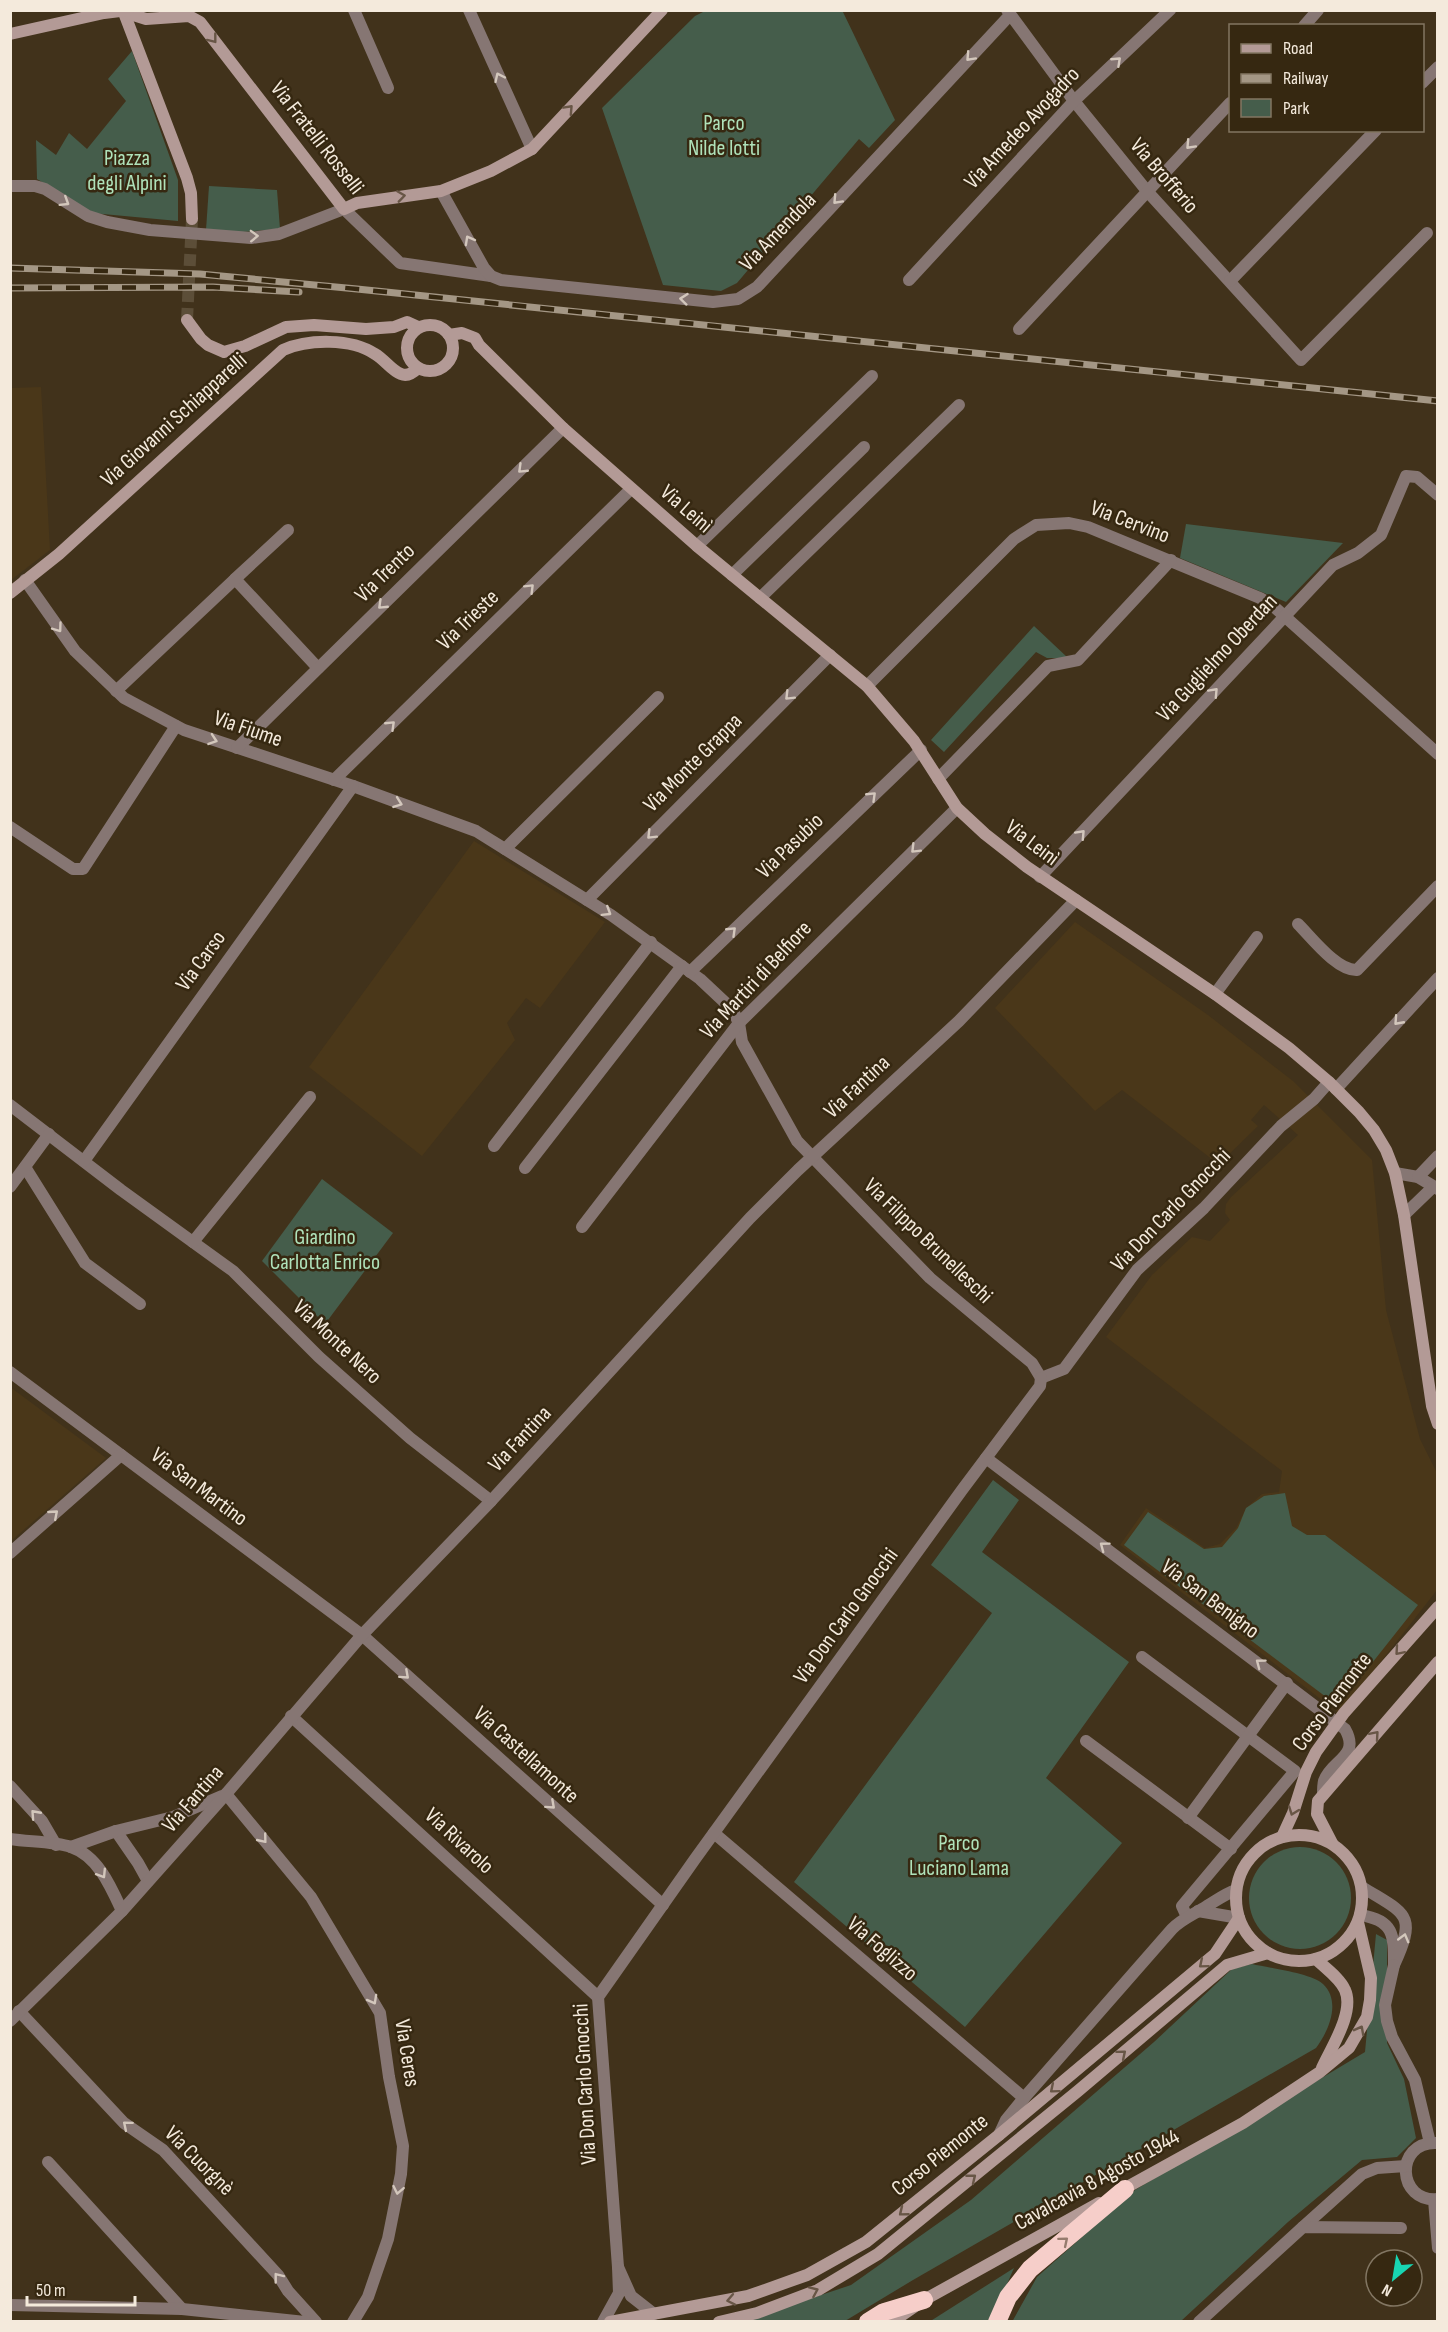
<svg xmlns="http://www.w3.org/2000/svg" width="1448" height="2332" font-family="'Sofia Sans Condensed',sans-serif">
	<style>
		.built { fill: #4a3719 }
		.green { fill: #455d4b }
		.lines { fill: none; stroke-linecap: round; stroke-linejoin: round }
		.secondary-tunnel { stroke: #5c4e38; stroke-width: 12; stroke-dasharray: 12 6; stroke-linecap: butt }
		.street { stroke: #867673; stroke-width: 12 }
		.secondary { stroke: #b39a96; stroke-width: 12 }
		.highway { stroke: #f6cec9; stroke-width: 18 }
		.rail-casing { stroke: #a49785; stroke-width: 7 }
		.rail { stroke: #362811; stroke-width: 4.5; stroke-dasharray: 14; stroke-linecap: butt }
		.oneway { stroke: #685646 }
		.oneway2 { stroke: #d3c7bc }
		.oneway3 { stroke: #967b6d }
		.labels { text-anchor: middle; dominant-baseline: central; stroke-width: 5; stroke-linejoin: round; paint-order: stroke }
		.park-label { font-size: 22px; fill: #afe2ba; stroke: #362811 }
		.street-label { font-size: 22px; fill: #f4eadc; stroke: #362811 }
	</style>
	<rect width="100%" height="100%" fill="#41321b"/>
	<g class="built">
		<path d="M41,387L50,550L11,580V388Z"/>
		<path d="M474,841L605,922L540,1008L526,998L507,1023L515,1040L422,1156L309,1067Z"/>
		<path d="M1075,922L1208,1015L1293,1081L1372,1160L1386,1310L1420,1439L1437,1473V1590L1340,1714L1120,1545L1146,1508L1205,1548L1220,1544L1236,1528L1246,1508L1262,1494L1279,1492L1282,1471L1106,1337L1152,1275L1192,1237L1210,1241L1230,1220L1225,1213L1226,1204L1231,1197L1298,1135L1264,1105L1251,1120L1258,1126L1216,1167L1213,1160L1122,1090L1095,1111L995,1008Z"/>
		<path d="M10,1387L106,1458L11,1541H10Z"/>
	</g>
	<g class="green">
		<path d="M842,10L895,120L869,148L859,139L737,283L721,291L663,285L602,108L695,16L705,11Z"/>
		<path d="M132,51L178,180V221L92,213L37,179L36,140L56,155L69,133L87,149L126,101L108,79Z"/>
		<path d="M209,186L277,190L280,229L242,232L206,230Z"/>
		<path d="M1186,524L1343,543L1286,602L1180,558Z"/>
		<path d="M1034,626L1068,658H1047L1036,652L944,752L931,740Z"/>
		<path d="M322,1179L393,1233L325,1324L262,1261Z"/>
		<path d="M993,1480L1019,1500L982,1552L1129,1662L1046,1778L1122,1843L965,2027L794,1882L992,1613L931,1565Z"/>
		<path d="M1285,1493L1292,1526L1307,1535H1325L1418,1605L1338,1706L1124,1545L1148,1512L1204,1549L1222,1547L1238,1528L1246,1508L1264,1496Z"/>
		<circle cx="1300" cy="1898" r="51"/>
		<path d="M1376,1934L1387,1940V2043L1404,2079L1416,2138L1397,2157L1362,2160L1288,2222L1181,2321L1012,2322L1037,2277L1135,2190L1365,2052Z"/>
		<path d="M1252,1964C1269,1968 1311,1973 1323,1984C1342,2002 1328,2032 1316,2048L913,2280L845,2321L740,2322L851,2285L971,2200L1154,2042L1232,1969Z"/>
		<path d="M1014,2268L991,2321L929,2322Z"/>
	</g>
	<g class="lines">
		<path class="secondary-tunnel" d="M187,320L192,219"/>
		<g class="street">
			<path d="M354,10L388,88"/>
			<path d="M469,10L532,149"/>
			<path d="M1007,10L1074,101L1147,191L1301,360L1427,233"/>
			<path d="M1304,26L1318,10"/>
			<path d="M1422,83L1438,67"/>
			<path d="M10,186H35L45,189L88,216L107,222L150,230L251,238L279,234L344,209L400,263L491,276"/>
			<path d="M441,191L484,268L491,276L501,280L713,302L738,299L757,287L1010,15"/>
			<path d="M909,280L1074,101L1170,10"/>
			<path d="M1230,281L1376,130"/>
			<path d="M1019,329L1230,103"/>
			<path d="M288,530L235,579L318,668"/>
			<path d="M697,546L872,376"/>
			<path d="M732,575L864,447"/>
			<path d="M25,580L75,651L124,698L184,730L353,786L476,831L611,915L700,979L732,1009L739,1023L742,1042L797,1141L930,1278L1032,1363L1041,1378"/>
			<path d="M760,598L959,405"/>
			<path d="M867,686L1014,539L1036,525L1069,523L1088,527L1260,598L1272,605L1438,754"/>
			<path d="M116,691L235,579"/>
			<path d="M237,748L563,428"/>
			<path d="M938,779L1048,666L1078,660L1171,560"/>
			<path d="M334,780L631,489"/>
			<path d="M10,827L73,869H83L176,726"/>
			<path d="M505,849L658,697"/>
			<path d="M1040,877L1333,565L1358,553L1381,535L1406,476L1417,477L1438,495"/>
			<path d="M587,900L830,655"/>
			<path d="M1298,924C1312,938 1337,971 1357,970L1438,886"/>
			<path d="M690,972L921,750"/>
			<path d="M1215,994L1257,937"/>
			<path d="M1336,1089L1438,978"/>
			<path d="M10,1105L121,1190L233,1271L319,1357L410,1438L491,1501"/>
			<path d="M494,1146L651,942"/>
			<path d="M84,1161L353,786"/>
			<path d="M25,1167L85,1263L140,1304"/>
			<path d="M525,1168L682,966"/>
			<path d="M1395,1173L1418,1177L1438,1189"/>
			<path d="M1418,1177L1438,1156"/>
			<path d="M10,1187L49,1134"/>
			<path d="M1404,1215L1433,1187"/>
			<path d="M582,1227L739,1023L957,808"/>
			<path d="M193,1242L310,1097"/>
			<path d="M10,1372L362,1635L663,1905"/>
			<path d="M1041,1378L1064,1369L1137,1270L1204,1208L1281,1126L1314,1099L1329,1082"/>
			<path d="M986,1458L1345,1729C1361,1757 1331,1760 1324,1781C1323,1785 1323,1791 1323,1795"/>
			<path d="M10,1553L121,1455"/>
			<path d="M1142,1657L1295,1771L1182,1906L1187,1917"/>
			<path d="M291,1716L598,1997"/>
			<path d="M1086,1741L1231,1849"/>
			<path d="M10,1786L42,1821L56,1845"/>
			<path d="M226,1794L311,1897L380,2013L389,2077L403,2146L401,2174L388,2239L368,2297L353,2322"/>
			<path d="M1188,1818L1287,1683"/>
			<path d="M116,1831L138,1863L148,1881"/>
			<path d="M714,1833L1024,2098"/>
			<path d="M10,1839C29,1842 53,1841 71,1847C98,1856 111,1887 122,1911"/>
			<path d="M71,1847L116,1831L173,1817L222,1796"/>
			<path d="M1198,1911L1239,1918"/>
			<path d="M1360,1915C1394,1920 1394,1935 1394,1965C1418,1913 1405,1914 1362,1887"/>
			<path d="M1394,1965L1385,2005L1387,2021L1392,2037L1415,2080L1430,2143"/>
			<path d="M19,2011L124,2123L163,2150L278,2275L288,2291L316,2322"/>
			<path d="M10,2021L122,1911L226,1794L362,1635L491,1501L750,1218L798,1170L959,1021L1076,900"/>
			<path d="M999,2135L1006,2120L1024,2098L1172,1929C1183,1918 1195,1914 1207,1906C1217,1900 1225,1894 1236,1890"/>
			<path d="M1436,2143C1394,2142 1397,2203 1438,2199"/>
			<path d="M48,2162L182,2309"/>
			<path d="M1434,2200L1438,2248"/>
			<path d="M1303,2227L1362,2174L1377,2168L1406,2166"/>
			<path d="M618,2267L598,1997L695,1859L962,1490L1040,1386L1041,1378"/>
			<path d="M10,2305L182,2309L305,2322"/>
			<path d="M603,2322L619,2293L618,2267L631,2296L654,2314"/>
			<path d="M1199,2322L1303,2227L1401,2228"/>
		</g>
		<g class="secondary">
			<path d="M123,10L187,178L191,193L192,219"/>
			<path d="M124,12L146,19L189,16L200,22L344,209L357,203L441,191L491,171L532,149L662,10"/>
			<path d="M10,34L104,13L128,10"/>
			<path d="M187,320L201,339L208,345L224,352L245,346L286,327L314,325L366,329L394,327L407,322L418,327"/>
			<circle cx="430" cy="348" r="23"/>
			<path d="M449,335L462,333L475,338L479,345L563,428L697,546L867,686L914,741L957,808L985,834L1027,867L1215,994L1289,1048L1329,1082L1359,1112L1374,1130L1386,1150L1395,1173L1404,1215L1432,1406L1438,1424"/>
			<path d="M10,593L59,554L283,350C308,339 351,338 375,354C384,359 392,371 401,374C408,377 414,372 418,368"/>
			<circle cx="1299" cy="1898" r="63"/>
			<path d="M1282,1837L1293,1813L1306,1772L1316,1752L1344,1713L1438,1607"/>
			<path d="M1332,1843L1317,1814L1318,1801L1438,1662"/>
			<path d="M1316,1959C1325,1968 1340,1978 1345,1990C1355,2012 1331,2048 1322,2068"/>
			<path d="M1120,2191L1243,2123L1320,2072L1349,2048L1367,2017L1370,2000L1371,1978L1358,1922"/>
			<path d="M610,2322L748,2296L807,2275L866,2242L999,2135L1215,1954L1239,1918"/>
			<path d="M719,2322L757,2313L818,2290L878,2254L1078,2091L1227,1965L1268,1953"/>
			<path d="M892,2322L924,2300L1099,2203"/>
		</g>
		<g class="highway">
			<path d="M868,2322L884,2312L924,2300"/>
			<path d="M997,2322L1008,2297L1030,2269L1125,2189"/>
		</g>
		<defs>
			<g id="rail">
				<path d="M10,268L200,274L357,289L1438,401"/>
				<path d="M10,288L213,287L299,292"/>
			</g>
		</defs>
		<use href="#rail" class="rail-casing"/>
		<use href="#rail" class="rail"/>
	</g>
	<defs><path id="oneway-chevron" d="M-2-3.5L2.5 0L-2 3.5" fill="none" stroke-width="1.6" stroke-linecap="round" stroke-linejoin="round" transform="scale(1.5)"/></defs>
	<g class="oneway">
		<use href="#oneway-chevron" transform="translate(213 39) rotate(52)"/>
		<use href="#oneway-chevron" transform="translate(569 109) rotate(-47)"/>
		<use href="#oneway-chevron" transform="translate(401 196) rotate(-8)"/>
		<use href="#oneway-chevron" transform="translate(1399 1651) rotate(131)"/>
		<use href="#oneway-chevron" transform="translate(1375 1735) rotate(-49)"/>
		<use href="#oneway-chevron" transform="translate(1293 1811) rotate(110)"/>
		<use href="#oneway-chevron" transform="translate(1203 1964) rotate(140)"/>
		<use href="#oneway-chevron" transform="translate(1360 2030) rotate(-62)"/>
		<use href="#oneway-chevron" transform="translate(1122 2054) rotate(-40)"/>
		<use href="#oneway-chevron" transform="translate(1054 2089) rotate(140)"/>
		<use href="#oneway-chevron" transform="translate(972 2178) rotate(-39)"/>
		<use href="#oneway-chevron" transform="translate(903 2212) rotate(141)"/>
		<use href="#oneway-chevron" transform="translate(814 2291) rotate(-24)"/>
		<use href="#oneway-chevron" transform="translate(731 2300) rotate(169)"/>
	</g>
	<g class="oneway2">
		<use href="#oneway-chevron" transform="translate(970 57) rotate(133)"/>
		<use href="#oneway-chevron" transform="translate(1117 61) rotate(-43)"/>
		<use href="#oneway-chevron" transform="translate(499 77) rotate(-115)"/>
		<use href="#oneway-chevron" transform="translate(1190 145) rotate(133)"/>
		<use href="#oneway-chevron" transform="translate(837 200) rotate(133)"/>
		<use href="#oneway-chevron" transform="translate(65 202) rotate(32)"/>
		<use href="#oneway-chevron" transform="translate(254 236) rotate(-2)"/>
		<use href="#oneway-chevron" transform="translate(469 240) rotate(-119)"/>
		<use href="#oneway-chevron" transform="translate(684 299) rotate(-174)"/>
		<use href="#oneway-chevron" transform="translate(522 469) rotate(136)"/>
		<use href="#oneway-chevron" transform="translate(530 588) rotate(-45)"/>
		<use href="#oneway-chevron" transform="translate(382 605) rotate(136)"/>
		<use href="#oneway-chevron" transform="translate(58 628) rotate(54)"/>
		<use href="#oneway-chevron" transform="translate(1214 692) rotate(-47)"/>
		<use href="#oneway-chevron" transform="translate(789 696) rotate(135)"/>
		<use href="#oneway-chevron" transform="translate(391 725) rotate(-44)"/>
		<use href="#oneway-chevron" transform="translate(213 740) rotate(19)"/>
		<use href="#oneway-chevron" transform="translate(872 796) rotate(-44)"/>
		<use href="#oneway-chevron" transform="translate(398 803) rotate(20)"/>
		<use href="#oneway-chevron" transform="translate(1081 834) rotate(-47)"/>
		<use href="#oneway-chevron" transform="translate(651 835) rotate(135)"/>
		<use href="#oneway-chevron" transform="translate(915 849) rotate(135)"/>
		<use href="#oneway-chevron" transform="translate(607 912) rotate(32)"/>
		<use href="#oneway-chevron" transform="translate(732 931) rotate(-44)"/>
		<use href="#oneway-chevron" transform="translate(1398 1021) rotate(132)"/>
		<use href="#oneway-chevron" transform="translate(54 1514) rotate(-41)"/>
		<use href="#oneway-chevron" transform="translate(1104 1546) rotate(-143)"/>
		<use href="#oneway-chevron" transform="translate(1260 1663) rotate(-143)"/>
		<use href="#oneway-chevron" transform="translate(405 1675) rotate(42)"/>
		<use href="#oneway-chevron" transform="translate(551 1805) rotate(42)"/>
		<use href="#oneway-chevron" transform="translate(35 1814) rotate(-132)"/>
		<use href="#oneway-chevron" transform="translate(263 1839) rotate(51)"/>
		<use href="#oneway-chevron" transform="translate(102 1874) rotate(58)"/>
		<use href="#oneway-chevron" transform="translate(1404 1938) rotate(-75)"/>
		<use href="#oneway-chevron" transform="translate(373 2000) rotate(61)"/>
		<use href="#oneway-chevron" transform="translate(127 2125) rotate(-140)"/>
		<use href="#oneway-chevron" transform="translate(398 2190) rotate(101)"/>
		<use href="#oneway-chevron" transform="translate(278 2277) rotate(-128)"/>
	</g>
	<use class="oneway3" href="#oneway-chevron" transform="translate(1064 2241) rotate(-40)"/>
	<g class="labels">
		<g class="park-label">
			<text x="724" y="123">Parco<tspan x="724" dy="25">Nilde Iotti</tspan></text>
			<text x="127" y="158">Piazza<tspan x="127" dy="25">degli Alpini</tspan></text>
			<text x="325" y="1237">Giardino<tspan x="325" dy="25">Carlotta Enrico</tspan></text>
			<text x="959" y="1843">Parco<tspan x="959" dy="25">Luciano Lama</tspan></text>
		</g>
		<g class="street-label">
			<text transform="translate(1022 128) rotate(-47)">Via Amedeo Avogadro</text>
			<text transform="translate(317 138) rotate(52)">Via Fratelli Rosselli</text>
			<text transform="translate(1164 176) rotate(49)">Via Brofferio</text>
			<text transform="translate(778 232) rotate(-46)">Via Amendola</text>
			<text transform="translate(174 420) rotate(-42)">Via Giovanni Schiapparelli</text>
			<text transform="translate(686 509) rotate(41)">Via Leinì</text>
			<text transform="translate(1130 522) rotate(21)">Via Cervino</text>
			<text transform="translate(385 573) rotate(-44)">Via Trento</text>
			<text transform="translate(468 620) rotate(-44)">Via Trieste</text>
			<text transform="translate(1217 658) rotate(-47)">Via Guglielmo Oberdan</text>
			<text transform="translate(248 729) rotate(19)">Via Fiume</text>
			<text transform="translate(693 763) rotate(-45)">Via Monte Grappa</text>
			<text transform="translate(1032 843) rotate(37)">Via Leinì</text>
			<text transform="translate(790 846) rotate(-44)">Via Pasubio</text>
			<text transform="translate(201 961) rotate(-54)">Via Carso</text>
			<text transform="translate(756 980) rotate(-47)">Via Martiri di Belfiore</text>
			<text transform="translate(857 1087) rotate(-43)">Via Fantina</text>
			<text transform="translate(1171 1210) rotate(-46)">Via Don Carlo Gnocchi</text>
			<text transform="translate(928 1241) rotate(44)">Via Filippo Brunelleschi</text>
			<text transform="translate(337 1342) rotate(43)">Via Monte Nero</text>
			<text transform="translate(520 1439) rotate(-47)">Via Fantina</text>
			<text transform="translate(199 1487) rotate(37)">Via San Martino</text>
			<text transform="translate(1210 1599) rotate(37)">Via San Benigno</text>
			<text transform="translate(846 1616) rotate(-54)">Via Don Carlo Gnocchi</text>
			<text transform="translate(1332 1702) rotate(-53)">Corso Piemonte</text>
			<text transform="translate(526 1755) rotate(42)">Via Castellamonte</text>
			<text transform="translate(193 1799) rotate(-49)">Via Fantina</text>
			<text transform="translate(459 1841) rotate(43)">Via Rivarolo</text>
			<text transform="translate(882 1949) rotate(41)">Via Foglizzo</text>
			<text transform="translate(407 2053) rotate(81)">Via Ceres</text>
			<text transform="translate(585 2084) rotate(-93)">Via Don Carlo Gnocchi</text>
			<text transform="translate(940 2155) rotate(-39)">Corso Piemonte</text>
			<text transform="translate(199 2161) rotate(45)">Via Cuorgnè</text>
			<text transform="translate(1097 2180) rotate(-29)">Cavalcavia 8 Agosto 1944</text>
		</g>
	</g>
	<rect width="1448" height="2332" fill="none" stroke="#f4eadc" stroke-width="24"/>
	<rect x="1229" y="24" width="195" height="108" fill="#362811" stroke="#827662" stroke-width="1.5"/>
	<rect x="1241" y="44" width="30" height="9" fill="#b39a96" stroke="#827662" stroke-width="1.5"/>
	<text x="1283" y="54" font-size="18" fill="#f4eadc">Road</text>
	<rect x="1241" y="74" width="30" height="9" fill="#a49785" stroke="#827662" stroke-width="1.5"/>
	<text x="1283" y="84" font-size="18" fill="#f4eadc">Railway</text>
	<rect x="1241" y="99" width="30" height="18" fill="#455d4b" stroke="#827662" stroke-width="1.5"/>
	<text x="1283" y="114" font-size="18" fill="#f4eadc">Park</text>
	<g transform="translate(1394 2278) rotate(210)"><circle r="28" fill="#362811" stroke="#827662" stroke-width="1.5"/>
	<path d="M0-4.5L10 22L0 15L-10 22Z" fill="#18d5b2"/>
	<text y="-9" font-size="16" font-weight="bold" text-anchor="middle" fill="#f4eadc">N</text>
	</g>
	<path d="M27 2296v9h108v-9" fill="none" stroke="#f4eadc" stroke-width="3"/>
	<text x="36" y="2296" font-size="18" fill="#f4eadc" stroke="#362811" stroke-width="4.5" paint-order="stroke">50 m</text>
</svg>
